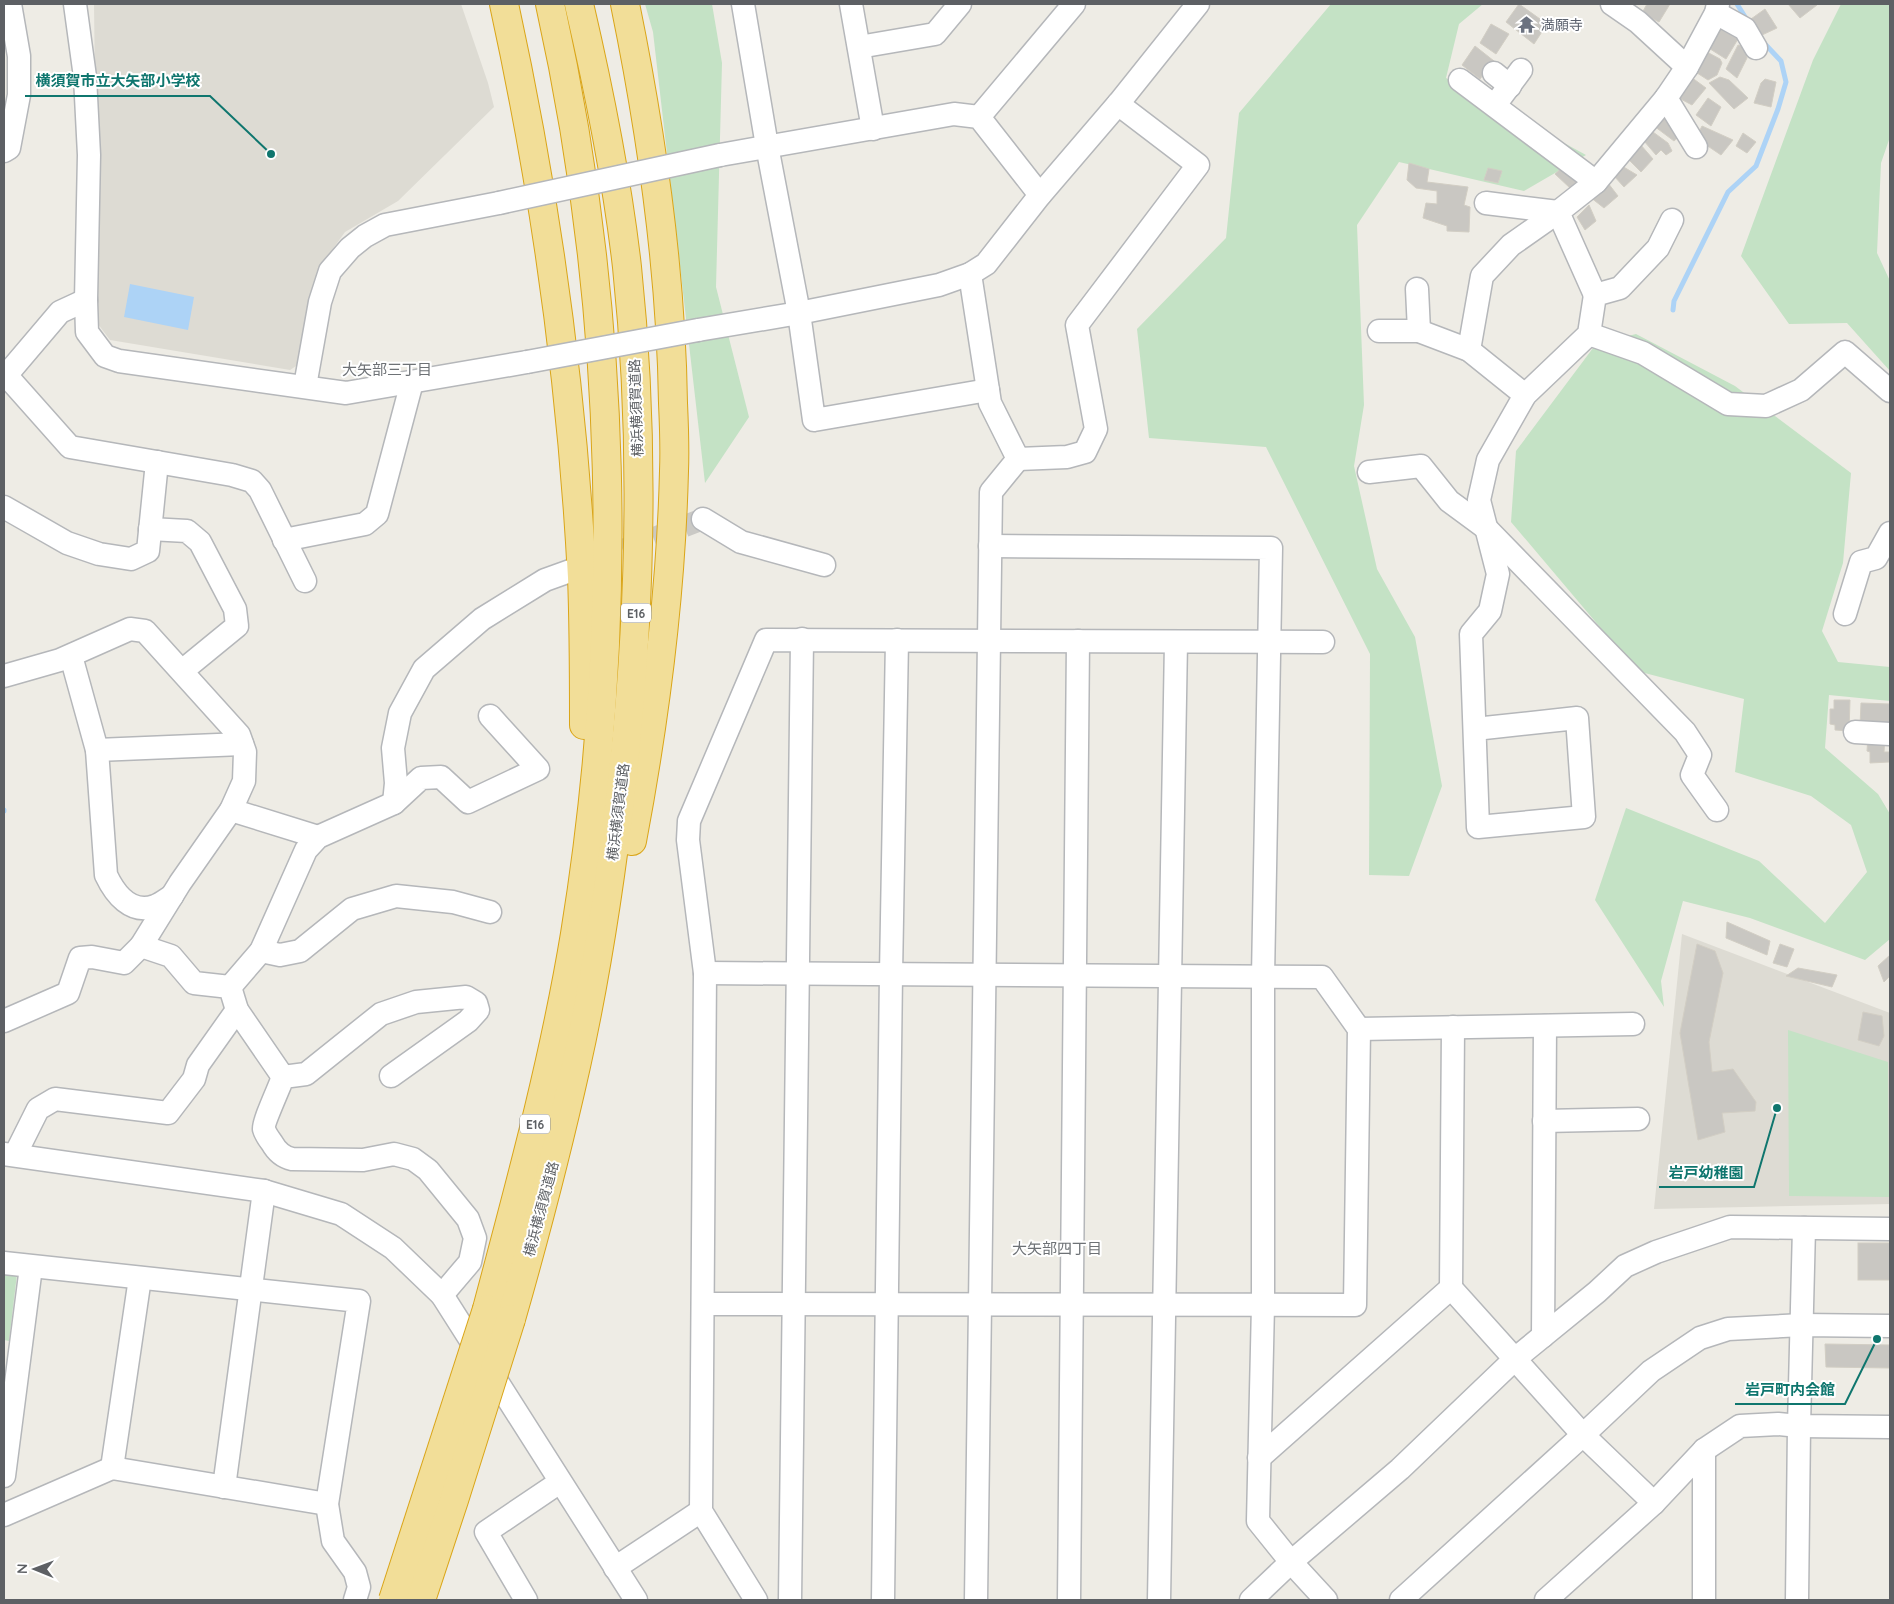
<svg xmlns="http://www.w3.org/2000/svg" width="1894" height="1604" font-family="Quicksand,'Noto Sans JP',sans-serif">
	<style>
		.education { fill: #dddbd3 }
		.green { fill: #c4e2c5 }
		.water { fill: #add3f6 }
		.lines { fill: none; stroke-linecap: round; stroke-linejoin: round }
		.stream { stroke: #add3f6; stroke-width: 5 }
		.building { fill: #c9c7c2; stroke: #d2cec4 }
		.minor-tunnel { stroke: #cac9c5; stroke-width: 22; stroke-dasharray: 22 11; stroke-linecap: butt }
		.minor-casing { stroke: #b5b7ba; stroke-width: 25 }
		.highway-casing { stroke: #daa518; stroke-width: 30 }
		.minor { stroke: #fff; stroke-width: 22 }
		.highway { stroke: #f2de98; stroke-width: 28 }
		.minor-bridge-casing { stroke: #b5b7ba; stroke-width: 25; stroke-linecap: butt }
		.highway-bridge-casing { stroke: #daa518; stroke-width: 30; stroke-linecap: butt }
		.minor-bridge { stroke: #fff; stroke-width: 22 }
		.highway-bridge { stroke: #f2de98; stroke-width: 28 }
		.labels { text-anchor: middle; dominant-baseline: central; stroke-width: 4; stroke-linejoin: round; paint-order: stroke }
		.shield { fill: #fff; stroke: #8e9092; stroke-width: 1 }
		.shield-label { font-size: 12px; font-weight: bold; fill: #5d6064 }
		.worship-label { font-size: 14px; fill: #5b616d; stroke: #fff; text-anchor: start }
		.street-label { font-size: 14px; fill: #5d6064; stroke: #fff }
		.neighbourhood-label { font-size: 15px; fill: #6e7276; stroke: #fff }
		.leader { fill: none; stroke: #0f766e; stroke-width: 2 }
		.callout-dot { fill: #0f766e; stroke: #fff; stroke-width: 2 }
		.callout-label { font-size: 15px; text-anchor: middle; font-weight: bold; fill: #0f766e; stroke: #fff; stroke-width: 4; stroke-linejoin: round; paint-order: stroke }
	</style>
	<rect width="100%" height="100%" fill="#eeece5"/>
	<g class="education">
		<path d="M94,4H461L488,83L494,107L398,201L345,232L317,271L299,364L290,370L110,340L98,324Z"/>
		<path d="M1682,934L1890,1013V1204L1654,1209Z"/>
	</g>
	<g class="green">
		<path d="M645,4H712L722,63L716,287L749,417L705,483L653,32Z"/>
		<path d="M1331,4H1483L1459,24L1446,78L1586,155L1524,191L1399,162L1357,225L1364,405L1354,466L1377,569L1415,637L1442,786L1409,876L1369,875L1370,654L1266,447L1149,438L1137,329L1226,238L1239,113Z"/>
		<path d="M1841,4H1890V137L1881,163L1877,253L1890,281V371L1847,323L1789,324L1741,256L1813,60Z"/>
		<path d="M1636,334L1735,386L1851,473L1843,563L1822,631L1838,662L1890,667V701L1829,695L1825,748L1878,794L1890,814V939L1865,960L1750,918L1683,901L1661,981L1664,1007L1595,900L1626,808L1759,861L1825,923L1867,872L1851,825L1811,796L1735,772L1744,699L1637,671L1511,522L1516,451L1596,344Z"/>
		<path d="M1788,1030L1888,1062L1889,1197L1789,1196Z"/>
		<path d="M4,1272L17,1274L9,1341L4,1340Z"/>
	</g>
	<path class="water" d="M130,284L194,297L188,330L124,317Z"/>
	<g class="lines">
		<g class="stream">
			<path d="M1737,4L1747,20"/>
			<path d="M1673,310L1674,301L1728,192L1756,166L1778,109L1786,82L1781,61L1764,43"/>
			<path d="M4,810V811"/>
		</g>
	</g>
	<g class="building">
		<path d="M1519,4L1547,24L1534,44L1506,22Z"/>
		<path d="M1647,4H1670L1659,22L1642,13Z"/>
		<path d="M1788,4H1816L1817,5L1800,18Z"/>
		<path d="M1765,9L1777,28L1762,35L1751,19Z"/>
		<path d="M1491,24L1509,34L1496,54L1480,43Z"/>
		<path d="M1718,28L1738,39L1726,59L1707,47Z"/>
		<path d="M1738,45L1746,48L1747,58L1737,78L1726,69Z"/>
		<path d="M1475,46L1494,61L1480,79L1462,65Z"/>
		<path d="M1707,52L1720,59L1722,63L1717,75L1708,80L1694,71Z"/>
		<path d="M1691,77L1706,88L1692,105L1677,97Z"/>
		<path d="M1720,77L1729,80L1748,98L1734,109L1709,83Z"/>
		<path d="M1765,79L1776,82L1771,107L1754,103L1761,83Z"/>
		<path d="M1708,98L1721,107L1711,126L1696,115Z"/>
		<path d="M1665,114L1683,133L1674,141L1654,126Z"/>
		<path d="M1702,126L1733,140L1721,155L1696,138Z"/>
		<path d="M1653,132L1668,143L1672,151L1666,155L1661,150L1656,155L1644,141Z"/>
		<path d="M1743,133L1756,142L1747,153L1736,146Z"/>
		<path d="M1640,144L1653,159L1641,172L1627,158Z"/>
		<path d="M1409,163L1429,169L1427,182L1468,187L1464,205L1470,207L1469,232L1447,231V226L1423,218L1426,203L1437,204V191L1416,188L1407,180Z"/>
		<path d="M1565,165L1580,178L1570,188L1555,174Z"/>
		<path d="M1622,166L1637,175L1624,187L1614,176Z"/>
		<path d="M1488,168L1502,171L1498,183L1484,180Z"/>
		<path d="M1608,183L1618,196L1604,208L1590,197Z"/>
		<path d="M1589,205L1596,221L1585,230L1577,217Z"/>
		<path d="M1834,700H1850L1849,731L1835,730V725L1830,724V709H1834Z"/>
		<path d="M1861,703L1890,704V726H1860Z"/>
		<path d="M1868,736L1885,737L1884,752H1890L1889,762L1870,763V752L1867,751Z"/>
		<path d="M1727,922L1770,941L1767,955L1726,938Z"/>
		<path d="M1697,944L1715,951L1723,973L1709,1042L1712,1072L1733,1069L1756,1102L1755,1111L1722,1113L1725,1132L1698,1140L1680,1033Z"/>
		<path d="M1780,944L1794,949L1787,967L1773,963Z"/>
		<path d="M1890,955V976L1884,982L1878,966Z"/>
		<path d="M1798,968L1837,975L1832,987L1786,976Z"/>
		<path d="M1863,1012L1882,1016L1884,1036L1879,1046L1858,1040Z"/>
		<rect x="1858" y="1243" width="32" height="37"/>
		<path d="M1825,1344L1890,1345V1368L1826,1367Z"/>
	</g>
	<g class="lines">
		<path class="minor-tunnel" d="M592,562L703,519"/>
		<defs>
			<g id="minor">
				<path d="M75,4L85,77L89,155L86,300L87,332L105,356L119,361L346,393L527,362"/>
				<path d="M743,4L767,146L799,313L814,420L988,390"/>
				<path d="M851,4L873,129"/>
				<path d="M1612,4L1638,22L1687,67"/>
				<path d="M1716,13L1745,29L1756,48"/>
				<path d="M859,47L935,34L960,4"/>
				<path d="M1494,73L1510,86"/>
				<path d="M1460,80L1596,182"/>
				<path d="M1666,98L1696,147"/>
				<path d="M1495,105L1521,70"/>
				<path d="M979,117L1074,4"/>
				<path d="M4,151L9,148L19,95V56L10,4"/>
				<path d="M720,155L954,114L979,117L1040,195"/>
				<path d="M970,274L990,403L1018,459L991,492L976,1600"/>
				<path d="M1417,289L1419,331"/>
				<path d="M1595,295L1558,212L1596,182L1666,98L1687,67L1716,13L1718,4"/>
				<path d="M698,330L799,313L939,285L970,274L986,264L1040,195L1118,104L1198,4"/>
				<path d="M1379,331H1419L1469,350L1525,395"/>
				<path d="M1589,334L1643,353L1728,404L1766,406L1801,390L1845,352L1890,391"/>
				<path d="M1469,350L1482,276L1511,245L1558,212L1486,203"/>
				<path d="M6,375L70,447L232,475L252,481L260,490L305,581"/>
				<path d="M4,378L60,312L86,300"/>
				<path d="M305,386L320,302L330,271L350,248L365,236L385,225L499,203"/>
				<path d="M1018,459L1067,457L1085,452L1096,429L1077,325L1198,165L1118,104"/>
				<path d="M1369,472L1421,466L1449,501L1487,529L1685,732L1700,755L1692,775L1717,810"/>
				<path d="M4,507L67,543L99,554L131,559L148,551L157,462"/>
				<path d="M703,519L741,542L824,565"/>
				<path d="M150,529L187,531L200,542L235,609L237,626L182,671"/>
				<path d="M284,540L365,524L377,514L412,382"/>
				<path d="M990,546L1271,548L1263,977V1305L1258,1521L1291,1562L1326,1600"/>
				<path d="M1845,614L1861,562L1876,558L1890,533"/>
				<path d="M71,656L97,750L106,875C115,894 131,915 155,906C161,904 167,899 172,896"/>
				<path d="M4,676L60,660L130,629L145,631L239,735L245,752L244,781L231,810L180,883L141,946"/>
				<path d="M1475,729L1577,718L1584,817L1478,827L1471,634L1490,611L1498,574L1479,500L1488,460L1525,395L1589,334L1595,295L1620,288L1658,248L1672,220"/>
				<path d="M1855,732L1890,734"/>
				<path d="M97,750L242,744"/>
				<path d="M394,803L396,783L393,748L400,713L424,669L482,619L545,580L570,571"/>
				<path d="M231,810L318,837"/>
				<path d="M261,951L280,955L300,951L352,909L396,896L453,902L490,912"/>
				<path d="M230,987L261,951L306,850L318,837L394,803L421,778L441,777L468,802L538,769L490,716"/>
				<path d="M4,1021L68,993L80,958L92,957L124,963L141,946L171,956L194,983L230,987L237,1010L283,1077"/>
				<path d="M1359,1029L1633,1024"/>
				<path d="M391,1076L468,1021L478,1010L476,1003L466,997L416,1002L381,1014L306,1074L283,1077C280,1086 263,1122 264,1129C265,1133 269,1139 272,1143C277,1152 283,1157 292,1159L363,1160L394,1154L413,1159L428,1170L468,1219L475,1238L470,1262L442,1295"/>
				<path d="M1544,1121L1638,1119"/>
				<path d="M4,1154L264,1191L341,1214L393,1248L442,1295L636,1600"/>
				<path d="M15,1155L38,1109L55,1099L168,1113L194,1079L198,1065L237,1010"/>
				<path d="M4,1263L359,1301L327,1504L333,1541L355,1572L359,1587L355,1600"/>
				<path d="M1451,1288L1453,1027"/>
				<path d="M703,1304L1355,1305L1359,1029L1322,977L705,973"/>
				<path d="M1543,1336L1545,1026"/>
				<path d="M1704,1450V1600"/>
				<path d="M1259,1458L1451,1288L1583,1435L1654,1503"/>
				<path d="M112,1468L140,1278"/>
				<path d="M4,1476L31,1267"/>
				<path d="M224,1487L264,1191"/>
				<path d="M4,1515L112,1468L327,1504"/>
				<path d="M615,1568L701,1511"/>
				<path d="M526,1600L486,1532L560,1482"/>
				<path d="M756,1600L701,1511L705,973L688,840L689,821L766,640L1323,642"/>
				<path d="M790,1600L802,639"/>
				<path d="M883,1600L891,974L897,640"/>
				<path d="M1069,1600L1078,641"/>
				<path d="M1159,1600L1176,642"/>
				<path d="M1251,1600L1291,1562L1400,1469L1516,1358L1597,1292L1625,1266L1656,1252L1730,1227L1890,1229"/>
				<path d="M1401,1600L1583,1435L1651,1371L1700,1338L1728,1329L1802,1325L1890,1326"/>
				<path d="M1546,1600L1654,1503L1704,1450L1740,1426L1778,1424L1799,1426L1890,1427"/>
				<path d="M1797,1600L1799,1426L1804,1228"/>
			</g>
			<g id="highway">
				<path d="M504,4C545,192 572,385 582,577C584,626 584,676 584,725"/>
				<path d="M625,4C652,136 671,268 673,403C674,425 675,448 674,471C671,595 655,719 632,841"/>
				<path d="M487,1309C520,1185 554,1061 575,934C625,625 618,310 550,4"/>
				<path d="M511,1319C535,1235 557,1151 576,1066C597,972 611,877 622,782C641,611 645,438 627,267C617,179 599,90 579,4"/>
			</g>
		</defs>
		<use href="#minor" class="minor-casing"/>
		<use href="#highway" class="highway-casing"/>
		<use href="#minor" class="minor"/>
		<use href="#highway" class="highway"/>
		<defs>
			<g id="minor-bridge">
				<path d="M499,203L720,155"/>
				<path d="M527,362L698,330"/>
			</g>
			<g id="highway-bridge">
				<path d="M393,1600L487,1309"/>
				<path d="M421,1600L454,1500L511,1319"/>
			</g>
		</defs>
		<use href="#minor-bridge" class="minor-bridge-casing"/>
		<use href="#highway-bridge" class="highway-bridge-casing"/>
		<use href="#minor-bridge" class="minor-bridge"/>
		<use href="#highway-bridge" class="highway-bridge"/>
	</g>
	<defs>
		<symbol id="temple-bare" viewBox="-9 -9 18 18"><path d="M0-6L5-2H3V0L6.5 2.5H4V6H1.5V3h-3V6H-4V2.5H-6.5L-3 0V-2H-5Z" fill="#6b7280" stroke="#fff" stroke-width="2.5" paint-order="stroke"/></symbol>
	</defs>
	<g fill-rule="evenodd">
		<use href="#temple-bare" x="1514" y="12" width="25" height="25"/>
	</g>
	<g class="labels">
		<g class="shield">
			<rect x="621" y="603.5" width="30" height="19" rx="4"/>
			<rect x="520" y="1114.5" width="30" height="19" rx="4"/>
		</g>
		<g class="shield-label">
			<text x="636" y="613">E16</text>
			<text x="535" y="1124">E16</text>
		</g>
		<g class="worship-label">
			<text x="1541" y="25">満願寺</text>
		</g>
		<g class="street-label">
			<text transform="translate(636 408) rotate(-92)">横浜横須賀道路</text>
			<text transform="translate(618 812) rotate(-83)">横浜横須賀道路</text>
			<text transform="translate(541 1209) rotate(-75)">横浜横須賀道路</text>
		</g>
		<g class="neighbourhood-label">
			<text x="387" y="369">大矢部三丁目</text>
			<text x="1057" y="1248">大矢部四丁目</text>
		</g>
	</g>
	<path class="leader" d="M271 154L210 96H25M1777 1108L1754 1187H1659M1877 1339L1845 1404H1735"/>
	<g class="callout-dot">
		<circle cx="271" cy="154" r="5"/>
		<circle cx="1777" cy="1108" r="5"/>
		<circle cx="1877" cy="1339" r="5"/>
	</g>
	<g class="callout-label">
		<text x="118" y="86">横須賀市立大矢部小学校</text>
		<text x="1706" y="1178">岩戸幼稚園</text>
		<text x="1790" y="1395">岩戸町内会館</text>
	</g>
	<rect width="1894" height="1604" fill="none" stroke="#5d6064" stroke-width="10"/>
	<g transform="translate(35 1569) rotate(271)" stroke="#ffffff" stroke-width="4" paint-order="stroke">
	<path d="M0-4L9 19L0 12L-9 19Z" fill="#5d6064"/>
	<text y="-8" font-size="14" font-weight="bold" text-anchor="middle" fill="#5d6064">N</text>
	</g>
</svg>
